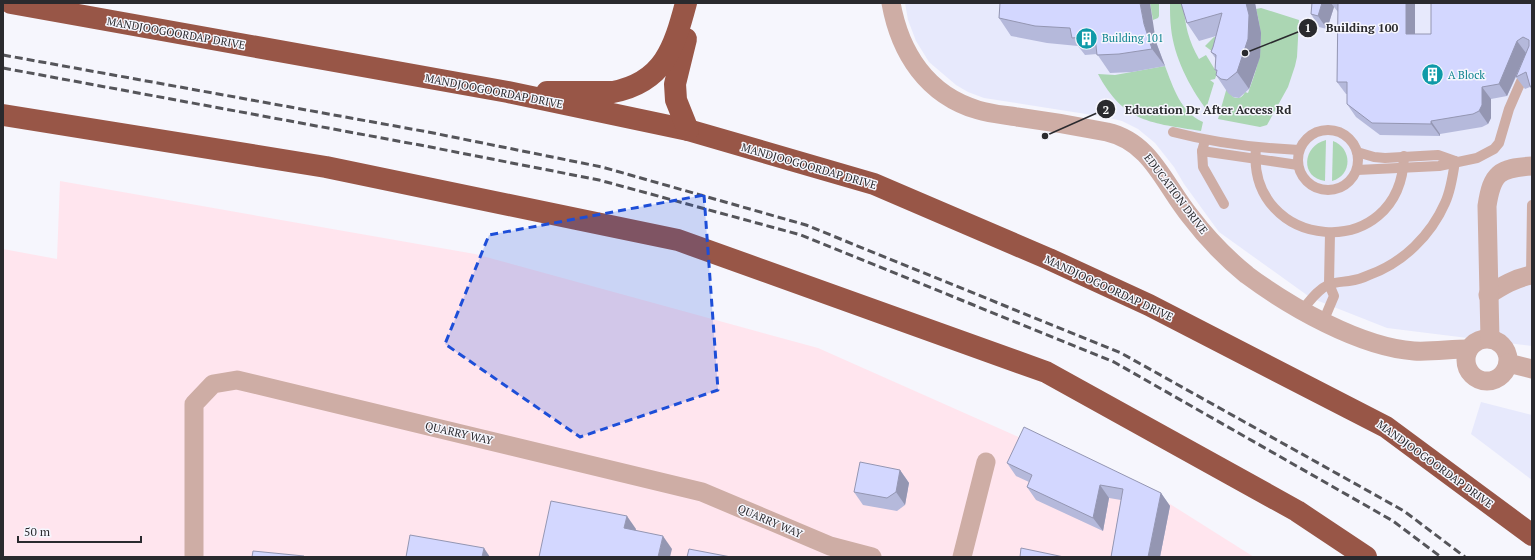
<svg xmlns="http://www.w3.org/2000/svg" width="1535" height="560" font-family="'PT Serif',serif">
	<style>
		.built { fill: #e7e9fc }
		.industrial { fill: #ffe5ee }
		.green { fill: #abd6b3 }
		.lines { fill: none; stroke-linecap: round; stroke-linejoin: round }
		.lane { stroke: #ceada5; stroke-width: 10 }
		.street { stroke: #ceada5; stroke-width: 19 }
		.highway { stroke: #985647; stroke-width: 22 }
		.rail { stroke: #55555a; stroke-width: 3; stroke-dasharray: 8 4; stroke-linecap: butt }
		.wall { fill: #b5b9db }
		.shaded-wall { fill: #9496b2 }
		.building { fill: #d3d7ff; stroke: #9496b2 }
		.marked { fill: #1d4ed8; fill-opacity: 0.2; stroke: #1d4ed8; stroke-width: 3; stroke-dasharray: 8 5; stroke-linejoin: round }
		.labels { text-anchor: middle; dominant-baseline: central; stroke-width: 3; stroke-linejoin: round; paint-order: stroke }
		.street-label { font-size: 11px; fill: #2a2a2e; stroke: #f6f6fd }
		.culture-label { font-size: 11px; fill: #0d838f; stroke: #f6f6fd; text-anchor: start }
		.leader { fill: none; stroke: #2a2a2e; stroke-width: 1.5 }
		.callout-dot { fill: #2a2a2e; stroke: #f6f6fd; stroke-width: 1.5 }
		.mark-label { font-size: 12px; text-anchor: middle; font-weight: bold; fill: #fff }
		.callout-label { font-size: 12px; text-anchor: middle; font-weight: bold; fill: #2a2a2e; stroke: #f6f6fd; stroke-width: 3; stroke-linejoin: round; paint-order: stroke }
	</style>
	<rect width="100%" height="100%" fill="#f6f6fd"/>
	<g class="built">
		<path d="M905,3H1532V346L1387,328L1311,298L1219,232L1184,184L1174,167L1155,143L1138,129L1122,121L1105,117L984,98L968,92L956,85L929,62L916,41L908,20Z"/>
		<path d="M1481,402L1532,415V480L1471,434Z"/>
	</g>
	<path class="industrial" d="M60,181L475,254L818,348L1170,504L1254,557H3V249L57,259Z"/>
	<g class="green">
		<path d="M1150,3H1159V16L1158,18L1153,20Z"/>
		<path d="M1170,3H1184C1184,24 1189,42 1199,59L1206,55L1217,73L1215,79L1210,80L1214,83L1206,109C1189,86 1174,57 1171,28C1170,20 1170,11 1170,3Z"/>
		<path d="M1261,8L1299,20L1297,57L1295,66L1288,87L1267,125L1260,127L1218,119L1227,87L1233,97C1239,99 1242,98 1245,92L1248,93C1260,60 1265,44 1256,9Z"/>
		<path d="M1214,37L1226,40L1213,52L1205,46Z"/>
		<path d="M1165,66C1173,87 1181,113 1203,122L1201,131C1152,123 1124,123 1098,74L1115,75Z"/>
		<path d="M1326,140L1325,181C1300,178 1302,146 1326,140Z"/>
		<path d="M1333,141C1352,148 1353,175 1332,181Z"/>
	</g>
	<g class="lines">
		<g class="lane">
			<circle cx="1328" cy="160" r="30"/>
			<path d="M1173,132C1215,143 1256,148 1299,150"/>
			<path d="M1204,144L1202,151L1203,167L1224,204"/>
			<path d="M1256,148C1246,251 1401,266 1404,156"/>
			<path d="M1202,151L1298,165"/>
			<path d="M1357,152L1374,157L1385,158L1438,155L1455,161"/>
			<path d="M1357,170L1439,166L1477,158L1494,149L1499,143L1509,109L1532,56"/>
			<path d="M1531,275L1532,205"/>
			<path d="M1302,310C1310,301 1317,290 1328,285C1334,282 1342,282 1349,281C1356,280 1363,278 1369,275C1403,263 1431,235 1445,203C1451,190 1453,175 1455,161"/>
			<path d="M1323,322L1334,296L1329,284L1330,233"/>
		</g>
		<g class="street">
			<path d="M891,3C900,53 927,95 978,110C991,114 1005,115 1017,117C1047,121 1077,126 1107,132C1151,142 1164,184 1190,216C1206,237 1226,258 1247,275C1290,307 1360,347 1414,351C1432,352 1451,349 1468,349"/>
			<path d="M1488,295C1502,286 1515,278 1532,275"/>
			<circle cx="1487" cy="360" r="21"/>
			<path d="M1490,339L1487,206C1492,173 1499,168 1532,166"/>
			<path d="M1508,363L1532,369"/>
			<path d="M194,557V404L213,384L237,380L702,492L830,546L872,557"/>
			<path d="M962,557L986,462"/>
		</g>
		<g class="highway">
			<path d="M11,3L508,92L688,130L874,184L1049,259L1149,305L1386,427L1532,535"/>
			<path d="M686,39L675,84L676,100L688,130"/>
			<path d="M547,92H613C664,82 674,48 686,3"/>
			<path d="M3,115L326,167L678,240L1046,372L1297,511L1366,557"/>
		</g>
		<g class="rail">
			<path d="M3,55L428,132L602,167L806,225L1121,353L1404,511L1465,557"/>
			<path d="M3,68L425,146L599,180L801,235L1114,362L1393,521L1441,557"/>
		</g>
	</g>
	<g class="wall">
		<path d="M1000,3L1156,42L1165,66L1132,72L1110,73L1097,54L1085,55L1078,46L1047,43L1011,36L999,18Z"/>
		<path d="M1181,3H1255L1261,33L1260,57L1249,89L1239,98L1233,97L1228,93L1216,75L1217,72L1215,70L1216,59L1211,52L1213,47L1216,36L1199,41L1187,23Z"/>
		<path d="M1312,3H1415V34H1431L1532,3V90L1530,87L1525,89L1516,77L1507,96L1491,99V118L1488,124L1482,127L1440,134V136L1380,135L1356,117L1347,104V94H1346L1337,82L1338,12L1334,7L1327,29L1319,27L1311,14Z"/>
		<path d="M1007,463L1161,493L1170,506L1160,557H1111L1121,500L1109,498L1103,531L1036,500L1027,487L1029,482L1016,476Z"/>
		<path d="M900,470L909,483L905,505L897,511L863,505L854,492Z"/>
	</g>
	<g class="shaded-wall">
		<path d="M1140,3H1150L1156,42L1165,66L1152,49L1144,24Z"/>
		<path d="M1246,3H1255L1261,33L1260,57L1249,89L1237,72Z"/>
		<path d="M1322,3H1331L1334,7L1327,29L1318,16Z"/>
		<path d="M1406,3H1415V46L1406,34Z"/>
		<path d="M1517,41L1526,53L1507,96L1499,84Z"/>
		<path d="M1482,87L1491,99V118L1488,124L1479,111Z"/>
		<path d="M1431,121L1440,134V136L1431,124Z"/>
		<path d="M900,470L909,483L905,505L896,492Z"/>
		<path d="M1100,485L1109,498L1103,531L1093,518Z"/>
		<path d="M1161,493L1170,506L1160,557H1148Z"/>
		<path d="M627,516L636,529L633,541L624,528Z"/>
		<path d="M663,536L672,549L670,557H658Z"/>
		<path d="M484,548L490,557H482Z"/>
	</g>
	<g class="building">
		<path d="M1000,3H1140L1144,24L1152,49L1119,54L1097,55L1095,36L1072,38L1070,28L1035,26L999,18Z"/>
		<path d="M1181,3H1246L1249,15L1248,39L1237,72L1227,80L1221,79L1216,75L1217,70H1215L1216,55L1211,52L1213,47L1222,13L1187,23Z"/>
		<path d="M1312,3H1322L1318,16L1311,14Z"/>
		<path d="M1338,3H1406V34H1431V3H1532V87L1530,86L1526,72L1516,77L1529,46V40L1523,37L1517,41L1499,84L1482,87V105L1479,111L1473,114L1431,121V124L1372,123L1347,104V82H1337Z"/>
		<path d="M1024,427L1161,493L1148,557H1111L1123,489L1100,485L1093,518L1027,487L1032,475L1007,463Z"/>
		<path d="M860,462L900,470L896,492L887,498L854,492Z"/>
		<path d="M551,501L627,516L624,528L663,536L658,557H539Z"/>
		<path d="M410,535L484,548L482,557H406Z"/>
		<path d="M1021,548L1064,557H1020Z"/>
		<path d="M689,549L731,557H687Z"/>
		<path d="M253,551L304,556V557H252Z"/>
	</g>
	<path class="marked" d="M704,195L718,390L580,437L445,344L489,235Z"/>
	<defs>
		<symbol id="building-disc" viewBox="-11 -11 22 22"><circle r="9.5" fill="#0f9aa8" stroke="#f6f6fd"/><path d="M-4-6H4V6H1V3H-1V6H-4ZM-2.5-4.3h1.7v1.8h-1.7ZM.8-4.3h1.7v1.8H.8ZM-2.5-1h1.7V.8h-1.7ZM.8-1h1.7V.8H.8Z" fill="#fff"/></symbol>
	</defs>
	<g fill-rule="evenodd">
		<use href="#building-disc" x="1074" y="26" width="25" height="25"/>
		<use href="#building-disc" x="1420" y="62" width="25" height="25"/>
	</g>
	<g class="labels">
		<g class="street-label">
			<text transform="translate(176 33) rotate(10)">MANDJOOGOORDAP DRIVE</text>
			<text transform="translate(494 91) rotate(11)">MANDJOOGOORDAP DRIVE</text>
			<text transform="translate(809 166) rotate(16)">MANDJOOGOORDAP DRIVE</text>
			<text transform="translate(1176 194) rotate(53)">EDUCATION DRIVE</text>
			<text transform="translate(1109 288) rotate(25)">MANDJOOGOORDAP DRIVE</text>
			<text transform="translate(459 433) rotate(13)">QUARRY WAY</text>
			<text transform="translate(1435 464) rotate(36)">MANDJOOGOORDAP DRIVE</text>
			<text transform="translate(770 521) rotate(23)">QUARRY WAY</text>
		</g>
		<g class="culture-label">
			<text x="1102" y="38">Building 101</text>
			<text x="1448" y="75">A Block</text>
		</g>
	</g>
	<path class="leader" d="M1245 53L1308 28M1045 136L1106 109"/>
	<g class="callout-dot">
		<circle cx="1245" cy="53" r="4"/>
		<circle cx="1045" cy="136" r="4"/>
		<circle cx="1308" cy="28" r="10"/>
		<circle cx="1106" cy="109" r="10"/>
	</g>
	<g class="mark-label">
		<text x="1308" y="32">1</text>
		<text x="1106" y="114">2</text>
	</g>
	<g class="callout-label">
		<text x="1362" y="32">Building 100</text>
		<text x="1208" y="114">Education Dr After Access Rd</text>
	</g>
	<rect width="1535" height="560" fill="none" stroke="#2a2a2e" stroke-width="8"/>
	<path d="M18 536v6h123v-6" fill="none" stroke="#2a2a2e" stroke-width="2"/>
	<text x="24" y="536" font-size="12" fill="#2a2a2e" stroke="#f6f6fd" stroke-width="3" paint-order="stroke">50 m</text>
</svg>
